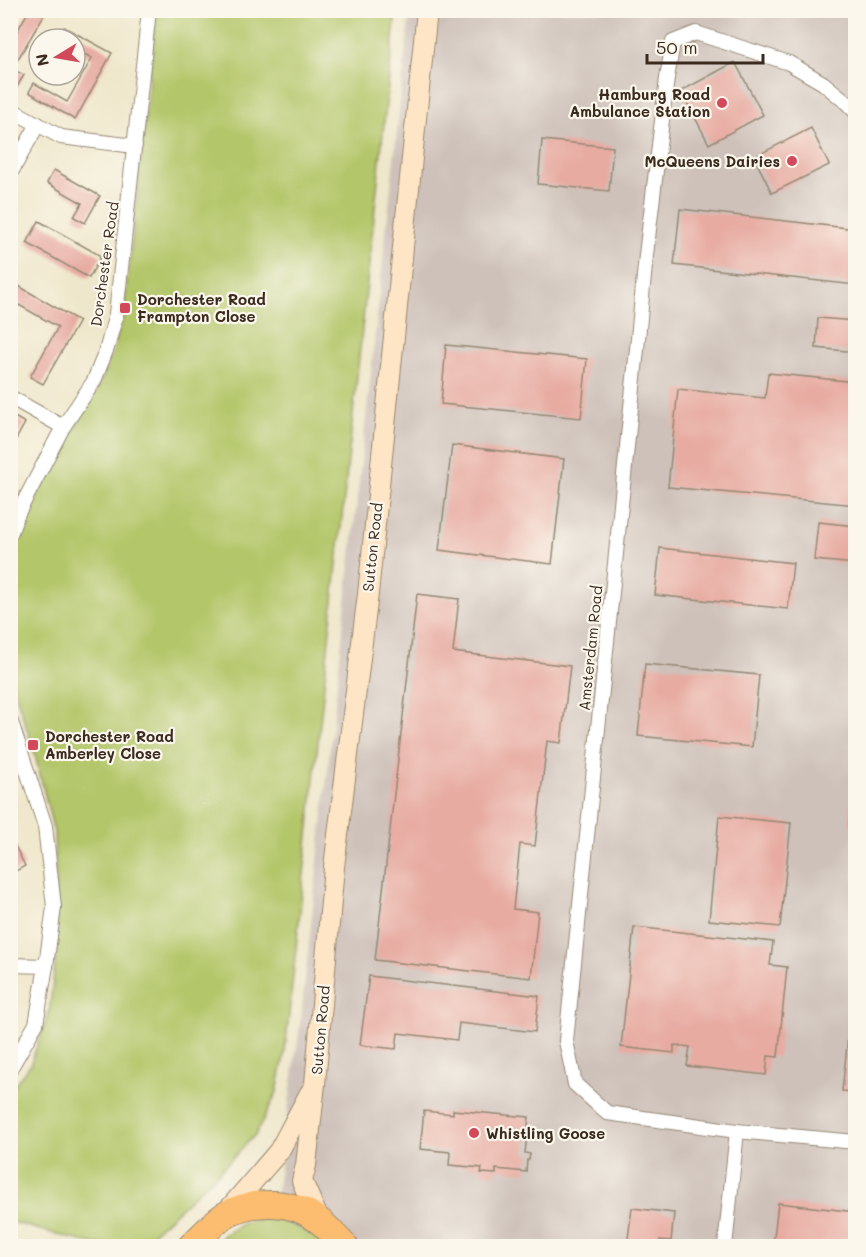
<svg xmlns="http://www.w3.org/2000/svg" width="866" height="1257" font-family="Mali,sans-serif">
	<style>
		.industrial { fill: #cec1ba }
		.green { fill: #b3c669; stroke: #777844; stroke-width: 1.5 }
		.building { fill: #e7aba2 }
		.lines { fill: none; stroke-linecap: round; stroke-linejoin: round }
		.street-casing { stroke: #958874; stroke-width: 16 }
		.secondary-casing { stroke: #958874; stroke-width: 22 }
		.highway-casing { stroke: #958874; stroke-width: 28 }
		.street { stroke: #fff; stroke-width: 14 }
		.secondary { stroke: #fee5c5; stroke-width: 20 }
		.highway { stroke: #fcbd6f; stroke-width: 26 }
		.poi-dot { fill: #d1495b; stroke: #fbf7ec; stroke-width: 2 }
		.labels { text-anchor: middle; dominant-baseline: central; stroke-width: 4.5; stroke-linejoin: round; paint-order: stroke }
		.poi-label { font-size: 15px; font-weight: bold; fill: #3b2a1e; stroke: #fbf7ec; text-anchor: start }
		.street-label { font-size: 15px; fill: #3b2a1e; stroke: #fbf7ec }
	</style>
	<rect width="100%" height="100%" fill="#fbf7ec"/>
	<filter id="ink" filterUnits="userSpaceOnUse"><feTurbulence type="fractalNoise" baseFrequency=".0167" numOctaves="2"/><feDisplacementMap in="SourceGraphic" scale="12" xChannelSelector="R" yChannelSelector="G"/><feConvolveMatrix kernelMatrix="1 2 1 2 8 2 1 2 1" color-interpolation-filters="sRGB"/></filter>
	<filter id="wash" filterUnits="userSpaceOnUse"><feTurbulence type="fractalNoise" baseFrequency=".008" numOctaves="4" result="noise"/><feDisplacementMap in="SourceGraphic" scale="24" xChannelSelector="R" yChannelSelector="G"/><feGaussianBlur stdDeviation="1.35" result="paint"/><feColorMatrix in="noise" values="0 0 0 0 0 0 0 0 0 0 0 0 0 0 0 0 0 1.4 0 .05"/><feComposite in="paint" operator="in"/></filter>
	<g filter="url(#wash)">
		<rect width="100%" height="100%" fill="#efe7cb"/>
		<path class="industrial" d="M410,11H855V1246H325L320,1241L299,1228L273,1218L301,1017Z"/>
		<g class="green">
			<path d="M156,11H396L285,1051L277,1092L256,1134L216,1175L140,1245C96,1251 53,1232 11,1222V1089L30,1065L49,1013L57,949L54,832L35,755L11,679V554L18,528L99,386L113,351L123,317L135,213Z"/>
			<path d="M273,1218C292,1225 312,1232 325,1246H213L225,1234L247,1221Z"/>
		</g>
		<g id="blocks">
			<g class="building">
				<path d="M29,10H47L12,69L24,75L17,87L10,83V44Z"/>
				<path d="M64,27L112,53L75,120L29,92L34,83L67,102L92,58L75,49V39H58Z"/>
				<path d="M735,62L763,115L709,144L681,91Z"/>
				<path d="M811,128L829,165L772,193L754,157Z"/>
				<path d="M542,140L613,147L609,191L538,184Z"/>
				<path d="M54,170L100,196L85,223L74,217L82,203L47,183Z"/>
				<path d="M680,209L856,229V285L674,265Z"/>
				<path d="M39,221L101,256L89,278L27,243Z"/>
				<path d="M10,281L79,321L43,384L30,377L58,327L10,300Z"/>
				<path d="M818,318L856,321V352L816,348Z"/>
				<path d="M446,345L587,359L581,418L441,404Z"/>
				<path d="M768,373L856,382V505L668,487L678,389L765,398Z"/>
				<path d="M13,416L25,423L10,450V421Z"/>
				<path d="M452,445L564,459L552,564L439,550Z"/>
				<path d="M818,522L856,526V564L814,560Z"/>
				<path d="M660,548L793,563L788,609L655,595Z"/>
				<path d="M417,594L459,599L453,652L570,666L561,743L547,741L535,846L520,844L513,909L538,912L531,978L375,960Z"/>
				<path d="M645,664L759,675L752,747L638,736Z"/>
				<path d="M854,781H856V826L849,825Z"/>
				<path d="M719,816L791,823L780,927L709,920Z"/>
				<path d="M10,836L25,866L12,873L10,869Z"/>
				<path d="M634,927L773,942L770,965L787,967L778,1057L768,1056L766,1075L687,1066L690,1047L674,1045V1053L621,1047Z"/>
				<path d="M369,976L539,996L535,1032L459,1023L457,1040L398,1033L396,1049L360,1045Z"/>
				<path d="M854,982H856V1092L842,1091Z"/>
				<path d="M453,1110L529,1117L525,1153L530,1154L529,1160H527L526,1172L496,1169V1174L481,1173L482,1168L449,1165L450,1152L420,1149L424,1111L453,1114Z"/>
				<path d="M778,1203L856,1212V1246H773Z"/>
				<path d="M632,1208L674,1213L671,1241L660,1240L659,1246H627Z"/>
			</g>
		</g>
	</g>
	<g filter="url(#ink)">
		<use href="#blocks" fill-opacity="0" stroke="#958874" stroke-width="1.5"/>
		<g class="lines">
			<defs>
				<g id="street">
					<path d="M10,109L61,137L135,146"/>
					<path d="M856,112L845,101L823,83L789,63L696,33L673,42L667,78L646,255L637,349L566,1041L575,1084L607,1113L737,1131L856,1142"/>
					<path d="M10,174L38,124"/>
					<path d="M10,397L63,427"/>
					<path d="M10,534L17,515L63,427L94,381L107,348L116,314L149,10"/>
					<path d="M10,719L45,826L54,907L46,966L36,1024L10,1069"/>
					<path d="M10,965L46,966"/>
					<path d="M725,1246L737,1131"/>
				</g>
				<g id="secondary">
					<path d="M224,1215L279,1151L310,1093"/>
					<path d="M319,1220L302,1181L306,1165L315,1084L334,867L368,594L427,10"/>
				</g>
				<path id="highway" d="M191,1246C200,1238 215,1221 225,1215C254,1199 293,1200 318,1220C328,1227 336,1238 345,1246"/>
			</defs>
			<use href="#street" class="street-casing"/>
			<use href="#secondary" class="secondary-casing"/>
			<use href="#highway" class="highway-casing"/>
			<use href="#street" class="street"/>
			<use href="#secondary" class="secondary"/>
			<use href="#highway" class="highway"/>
		</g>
	</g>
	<g class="poi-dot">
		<circle cx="722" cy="103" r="6"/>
		<circle cx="792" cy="161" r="6"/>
		<rect x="119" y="302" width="12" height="12" rx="3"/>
		<rect x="27" y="739" width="12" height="12" rx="3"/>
		<circle cx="474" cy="1133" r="6"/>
	</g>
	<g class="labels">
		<g class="poi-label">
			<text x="710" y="94" text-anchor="end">Hamburg Road<tspan x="710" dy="17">Ambulance Station</tspan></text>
			<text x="780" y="161" text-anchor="end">McQueens Dairies</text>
			<text x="137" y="299">Dorchester Road<tspan x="137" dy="17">Frampton Close</tspan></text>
			<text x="45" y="736">Dorchester Road<tspan x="45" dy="17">Amberley Close</tspan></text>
			<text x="486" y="1133">Whistling Goose</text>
		</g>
		<g class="street-label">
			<text transform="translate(104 264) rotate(-82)">Dorchester Road</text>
			<text transform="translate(372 547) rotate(-84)">Sutton Road</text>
			<text transform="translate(590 648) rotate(-84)">Amsterdam Road</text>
			<text transform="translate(320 1030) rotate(-85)">Sutton Road</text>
		</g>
	</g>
	<rect width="866" height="1257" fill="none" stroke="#fbf7ec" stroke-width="36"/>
	<g transform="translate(57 57) rotate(259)"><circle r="28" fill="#fbf7ec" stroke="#aea59a" stroke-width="1.5"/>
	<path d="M0-4.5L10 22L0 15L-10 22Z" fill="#d1495b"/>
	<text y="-9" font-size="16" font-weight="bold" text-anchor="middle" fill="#3b2a1e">N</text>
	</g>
	<path d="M647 54v9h116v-9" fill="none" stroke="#3b2a1e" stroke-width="3"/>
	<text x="656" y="54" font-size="18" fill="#3b2a1e" stroke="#fbf7ec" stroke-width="4.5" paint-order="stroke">50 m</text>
</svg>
